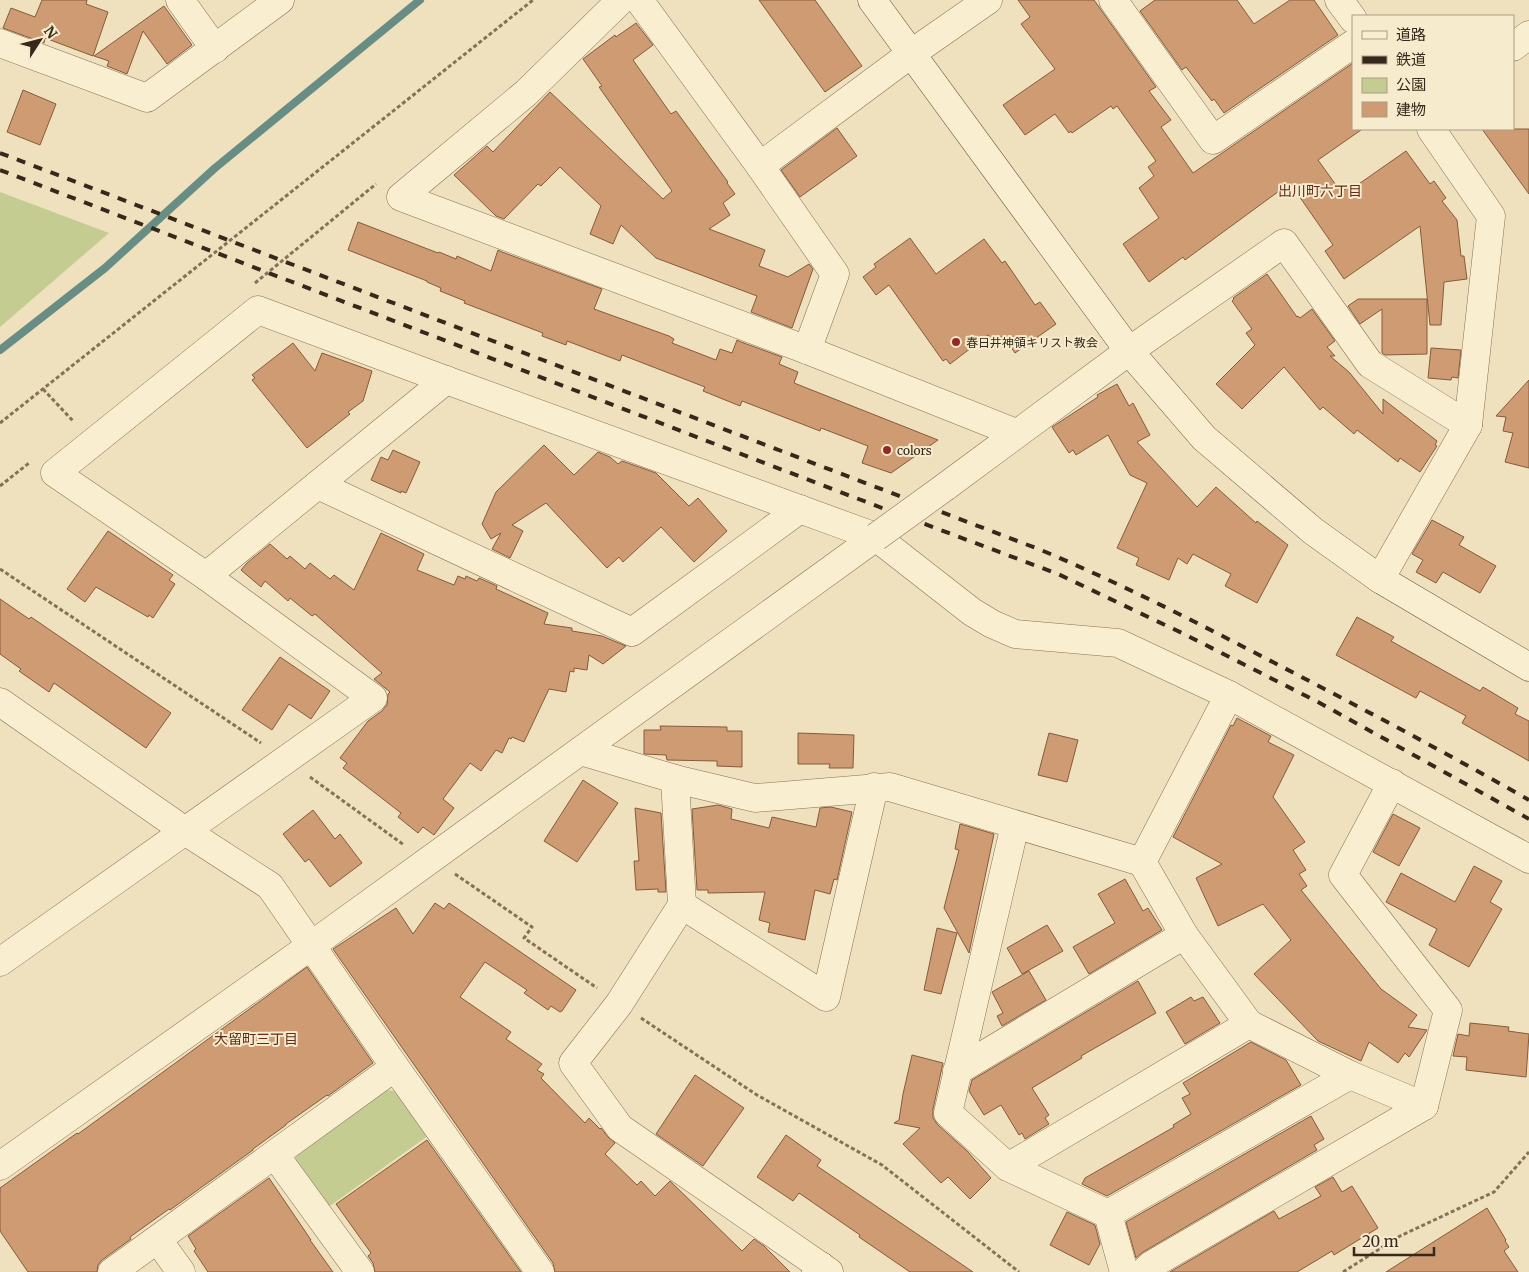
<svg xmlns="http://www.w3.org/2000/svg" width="1529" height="1272" font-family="Merriweather,'Noto Sans JP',serif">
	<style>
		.green { fill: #c4cc91 }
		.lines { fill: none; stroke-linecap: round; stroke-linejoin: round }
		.stream { stroke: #688d85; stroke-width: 8 }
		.building { fill: #ce9b72; stroke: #865b3b }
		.street-casing { stroke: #877156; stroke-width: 29 }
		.secondary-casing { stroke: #685239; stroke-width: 29 }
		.path { stroke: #877156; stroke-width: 3; stroke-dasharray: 4 2.5; stroke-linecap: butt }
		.street { stroke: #f9eed0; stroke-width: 28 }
		.secondary { stroke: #f9eed0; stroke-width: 28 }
		.rail { stroke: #36291b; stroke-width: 4; stroke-dasharray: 9 9; stroke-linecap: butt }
		.street-bridge-casing { stroke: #877156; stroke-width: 29; stroke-linecap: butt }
		.street-bridge { stroke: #f9eed0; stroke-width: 28 }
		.poi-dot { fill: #972725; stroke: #f6ebcd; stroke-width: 2 }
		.labels { text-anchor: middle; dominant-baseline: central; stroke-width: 4; stroke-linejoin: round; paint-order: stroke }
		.poi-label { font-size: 12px; fill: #36291b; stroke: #f6ebcd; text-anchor: start }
		.neighbourhood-label { font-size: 14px; fill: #632b1a; stroke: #f6ebcd }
	</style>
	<rect width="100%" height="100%" fill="#efe1bd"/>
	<g class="green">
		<path d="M0,192L109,233L0,327Z"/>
		<path d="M383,1090L397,1091L429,1135L327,1208L295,1161L298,1151Z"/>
	</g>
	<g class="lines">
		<path class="stream" d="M0,350L105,268L215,168L420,0"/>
	</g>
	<g class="building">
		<path d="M42,0H87L86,4L108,12L93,56L45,38L44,43L3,28L11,8L35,17Z"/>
		<path d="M759,0H815L862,66L825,92Z"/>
		<path d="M1018,0H1094L1156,87L1149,91L1171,120L1161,127L1193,173L1353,63V129L1361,130L1318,160L1341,192L1353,184V188L1406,151L1430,184L1434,181L1446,198L1442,201L1457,220L1461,256H1464L1467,279L1444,282L1441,325H1430L1420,226L1344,279L1325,251L1333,245L1290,183L1185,260L1183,257L1149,282L1123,244L1159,218L1139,188L1154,176L1148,167L1156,161L1117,106L1113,109L1111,106L1072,133L1071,131L1069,133L1055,114L1025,135L1003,105L1055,69L1021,24L1030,17Z"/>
		<path d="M1155,0H1237L1254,24L1290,0H1314L1338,35L1224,113L1214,99L1212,101L1186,67L1182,70L1140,11Z"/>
		<path d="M164,6L192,45L167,64L143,31L127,74L107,66L109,61L94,56Z"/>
		<path d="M636,23L653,45L633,60L671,114L676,111L728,182L727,183L735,194L723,203L730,215L709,229L765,250L759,266L788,277L809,264L813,269L792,328L751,312L757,296L656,258L621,225L613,244L590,234L601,206L560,167L541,186L538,184L504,219L496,216L454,175L487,146L493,152L550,92L663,199L672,191L599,87L602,86L583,59L615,35L616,37Z"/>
		<path d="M23,90L56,104L40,145L7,132Z"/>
		<path d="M837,128L857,156L800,197L781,170Z"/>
		<path d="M1482,129H1529V194Z"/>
		<path d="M358,222L438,253L439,252L456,259L457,256L491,271L498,250L502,252L602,289L594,309L669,336L674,339L672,343L716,360L720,349L732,353L737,340L741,342L782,357L779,364L798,372L794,383L938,440L891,473L862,463L868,446L821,428L820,431L742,401L740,406L703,391L705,387L622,355L620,361L567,341L566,345L542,336L543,333L464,303L465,301L440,291L441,288L427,282V281L348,250Z"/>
		<path d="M910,238L936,274L984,239L1002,263L1005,261L1035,305L1040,302L1056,324L1015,353L1003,336L993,343L988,335L950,364L946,359L943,361L889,285L876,295L863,277L876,267L874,264Z"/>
		<path d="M1267,274L1297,317L1298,316L1300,318L1312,309L1335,341L1327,347L1335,356H1330L1349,372L1383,414V399L1437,441L1435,445L1437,446L1420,472L1400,458L1398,462L1357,430L1354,434L1323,407L1320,410L1284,367L1242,409L1216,384L1255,345L1246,333L1252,329L1232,301L1234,299L1233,298Z"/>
		<path d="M1358,299H1427V354L1385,355L1382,353V309L1360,324L1348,306Z"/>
		<path d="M293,343L315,371L322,353L372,371L363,401L348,412L350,414L307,448L252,380L255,378L252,375Z"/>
		<path d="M1431,348L1461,350L1458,378L1452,377L1451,380L1428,378Z"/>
		<path d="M1529,380V468L1505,462L1513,433L1503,431L1506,417L1496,416Z"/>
		<path d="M1117,384L1129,406L1133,403L1150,435L1137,442L1197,507L1216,487L1256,523L1257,521L1288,545L1257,603L1225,586L1231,574L1193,554L1187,564L1178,558L1169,580L1136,565L1139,558L1117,548L1147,483L1130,475L1108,435L1076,455L1073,450L1069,453L1052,427L1098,397L1097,395Z"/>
		<path d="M544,445L574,475L598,452L610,457L618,464L622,461L656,473L689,506L698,498L727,531L694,562L661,527L623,562L619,557L607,568L546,503L512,525L523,531L510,558L492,549L501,533L491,539L482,524L496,492Z"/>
		<path d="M393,450L420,462L406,493L401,491V493L371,480L381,457L388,460Z"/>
		<path d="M1432,520L1464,537L1459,545L1496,566L1480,593L1443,572L1436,583L1416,572L1423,560L1412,554Z"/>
		<path d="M108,531L173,575L169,580L175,584L153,618L149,615L148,617L96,587L85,602L67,589Z"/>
		<path d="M381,533L424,554L417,570L454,585L458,576L465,579L466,576L477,581L479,578L497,586L496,589L548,613L544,624L572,628V631L602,636L626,646L603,664L589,655L587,670L574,668V672L570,671L566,692L549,689L524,742L512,737L511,739L509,738L502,753L496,750L481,771L470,763L443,799L454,808L434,835L423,827L418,833L398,817L401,813L343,768L347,763L340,758L368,721L382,711L387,705L388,694L390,692L374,679L382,673L315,614L312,616L290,598L288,601L265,581L261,587L241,570L247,563L270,544L287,559L290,556L305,569L310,563L330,579L334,575L354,590Z"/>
		<path d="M0,599L29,619L31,617L171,713L146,748L54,683L49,692L19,671L21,669L0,654Z"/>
		<path d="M1357,617L1394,637L1391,641L1480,691L1483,687L1518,708L1515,714L1529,721V761L1462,723L1466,716L1420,691L1416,698L1336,655Z"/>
		<path d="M280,657L330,691L311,719L289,704L272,730L242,710Z"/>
		<path d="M1237,718L1271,736L1268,742L1294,755L1273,797L1305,842L1293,850L1306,870L1299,874L1307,886L1301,890L1381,989L1417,1015L1408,1027L1427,1030L1409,1057L1405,1053L1398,1063L1369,1042L1361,1061L1318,1041L1254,974L1291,940L1263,904L1218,926L1196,878L1222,864L1173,837L1231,725L1233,726Z"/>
		<path d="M660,726L727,727V731H742V767L717,766V761L667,760L666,755L644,754V730H661Z"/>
		<path d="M798,733L854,735L853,768H829L830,764H798Z"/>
		<path d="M1049,733L1078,740L1067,782L1038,775Z"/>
		<path d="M583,780L618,803L577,862L544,841Z"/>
		<path d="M718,805L732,809L731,819L769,828L772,817L816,827L820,808L831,807L852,812L837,880L834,879L830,894L815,890L805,940L768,932L770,923L759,920L765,892L708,893V890H697L692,809Z"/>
		<path d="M635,808L661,813L666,892H658V889L636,890L634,861H639Z"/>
		<path d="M313,810L335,839L340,834L362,863L330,887L309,859L305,862L283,834Z"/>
		<path d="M1393,814L1420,828L1399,866L1373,852Z"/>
		<path d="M960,824L994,834L969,953L944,908L959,850L955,849Z"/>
		<path d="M1474,866L1502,881L1490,902L1502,909L1469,967L1429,945L1437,929L1386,902L1401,873L1455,902Z"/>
		<path d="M1125,879L1143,911L1148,908L1162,930L1089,974L1073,947L1115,923L1098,894Z"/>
		<path d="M435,903L444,909L449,903L576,990L562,1011L560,1012L551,1006L548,1010L524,993L527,990L485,962L460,997L511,1032L506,1039L542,1064L537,1070L544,1074L541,1078L585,1123L589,1118L600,1129L601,1128L608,1137L615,1143L605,1154L637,1185L641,1181L655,1196L670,1181L742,1251L754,1239L764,1246L790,1272H555L553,1263L333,949L396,908L413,934Z"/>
		<path d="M1047,925L1063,951L1022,974L1007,948Z"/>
		<path d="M937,928L957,933L941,994L924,990Z"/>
		<path d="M307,967L373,1063L328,1096L327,1095L286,1124V1125L253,1149V1150L170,1210L169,1209L130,1237L131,1239L102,1260L98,1265L97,1272H28L0,1231V1188L77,1133L78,1134Z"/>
		<path d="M1029,971L1046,1000L1002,1026L997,1016L1003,1013L992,992Z"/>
		<path d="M1138,981L1156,1013L1081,1056L1082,1058L1032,1088L1049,1115L1045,1118L1049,1124L1025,1139L1022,1133L1019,1135L1001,1105L984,1115L969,1091L972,1080Z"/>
		<path d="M1191,997L1194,1001L1203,997L1220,1023L1185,1044L1166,1012Z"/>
		<path d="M1470,1023L1509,1027L1508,1031L1529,1034L1526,1077L1466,1070L1467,1057L1453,1056L1458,1034L1469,1036Z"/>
		<path d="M1251,1042L1286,1060L1301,1085L1107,1196L1082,1184L1085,1178L1174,1127L1173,1125L1191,1114L1182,1098L1190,1094L1183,1083Z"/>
		<path d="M912,1055L943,1063L933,1109V1118L938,1125L967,1151L991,1178L970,1199L948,1177L941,1183L903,1144L920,1128L894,1123L899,1120L903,1094Z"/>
		<path d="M695,1075L744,1108L703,1166L656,1134Z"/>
		<path d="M1311,1116L1324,1139L1314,1145L1317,1150L1143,1252L1136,1258L1126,1222Z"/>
		<path d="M786,1135L821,1160L817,1166L973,1272H910L859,1237L860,1235L799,1193L793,1201L757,1177Z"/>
		<path d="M427,1140L521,1272H375L373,1263L368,1256L371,1253L336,1204Z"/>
		<path d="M1333,1177L1342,1192L1352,1186L1378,1228L1334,1255L1332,1251L1297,1272H1170L1274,1211L1279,1219L1321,1196L1315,1187Z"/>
		<path d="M269,1178L311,1240H310L333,1272H208L194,1251L196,1249L188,1236Z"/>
		<path d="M1487,1208L1506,1240L1505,1241L1509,1247L1504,1251L1518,1272H1386Z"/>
		<path d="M1067,1212L1095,1225L1100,1244L1089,1265L1050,1245Z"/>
	</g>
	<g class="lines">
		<defs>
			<g id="street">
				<path d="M180,0L215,49"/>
				<path d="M621,0L526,93L401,197L807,350L1016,433"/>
				<path d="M639,0L760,166L835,274L807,350"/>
				<path d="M1113,0L1213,140L1353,44"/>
				<path d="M1339,0L1353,19"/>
				<path d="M0,43L147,98L280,0"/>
				<path d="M1513,47L1529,35"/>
				<path d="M760,166L912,53L988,0"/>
				<path d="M318,485L632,632L800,509"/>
				<path d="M945,487L1129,351L1284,243L1370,364L1468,425"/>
				<path d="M206,576L446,380"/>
				<path d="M1380,579L1468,425L1491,216L1431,129"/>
				<path d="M1229,695L1142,862L1184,935L1249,1024L1350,1075L1424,1106"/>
				<path d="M0,702L185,831L270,886L395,1067L540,1272"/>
				<path d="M581,751L675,779L755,798L890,787L1142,862"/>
				<path d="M675,779L682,905L619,1004L573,1063L620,1128L829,1272"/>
				<path d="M1015,825L948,1113L1008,1167L1108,1214L1124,1272"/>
				<path d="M682,905L826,997L874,787"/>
				<path d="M0,962L373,698L206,576L55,473L258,310L446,380L876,537L972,612L992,624L1015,634L1118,643L1229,695L1529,859"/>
				<path d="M957,1071L1184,935"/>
				<path d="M275,1155L360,1272"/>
				<path d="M0,1166L312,945L876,537"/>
				<path d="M1008,1167L1249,1024"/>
				<path d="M1108,1214L1350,1075"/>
				<path d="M158,1240L181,1272"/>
				<path d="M112,1272L395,1067"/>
				<path d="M1144,1272L1151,1265L1424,1106L1448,1010L1343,875L1392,783"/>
			</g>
			<g id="secondary">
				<path d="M872,0L1129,351L1204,438L1313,531L1380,579L1529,667"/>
				<path d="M816,1272L821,1266"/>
			</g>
		</defs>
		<use href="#street" class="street-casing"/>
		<use href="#secondary" class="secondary-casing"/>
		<g class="path">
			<path d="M255,283L376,184"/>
			<path d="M43,389L74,422"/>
			<path d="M0,423L533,0"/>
			<path d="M0,486L29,463"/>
			<path d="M0,569L261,743"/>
			<path d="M310,777L404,845"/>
			<path d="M455,874L532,927L524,938L597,988"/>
			<path d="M641,1018L757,1095L882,1165L1019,1272"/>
			<path d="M1343,1272L1400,1236L1494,1192L1529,1152"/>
		</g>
		<use href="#street" class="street"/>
		<use href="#secondary" class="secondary"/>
		<g class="rail">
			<path d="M0,153L1041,550C1117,582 1190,619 1263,657C1352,703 1441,750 1529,800"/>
			<path d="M0,170L882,508L1058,574L1184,634L1318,702L1529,819"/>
		</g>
		<defs>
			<path id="street-bridge" d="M876,537L945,487"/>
		</defs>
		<use href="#street-bridge" class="street-bridge-casing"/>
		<use href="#street-bridge" class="street-bridge"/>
	</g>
	<g class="poi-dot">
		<circle cx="956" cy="342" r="5"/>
		<circle cx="887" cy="450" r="5"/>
	</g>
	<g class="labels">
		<g class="poi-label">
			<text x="966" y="342">春日井神領キリスト教会</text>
			<text x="897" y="450">colors</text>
		</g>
		<g class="neighbourhood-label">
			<text x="1320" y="191">出川町六丁目</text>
			<text x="256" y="1039">大留町三丁目</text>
		</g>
	</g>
	<rect x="1352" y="15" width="162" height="115" fill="#f6ebcd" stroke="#a99d86"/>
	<rect x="1362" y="31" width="25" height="8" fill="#f9eed0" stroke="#a99d86"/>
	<text x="1396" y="40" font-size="15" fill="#36291b">道路</text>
	<rect x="1362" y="56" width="25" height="8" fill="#36291b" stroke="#a99d86"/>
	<text x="1396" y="65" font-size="15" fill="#36291b">鉄道</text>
	<rect x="1362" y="78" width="25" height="15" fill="#c4cc91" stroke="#a99d86"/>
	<text x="1396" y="90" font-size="15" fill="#36291b">公園</text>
	<rect x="1362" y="102" width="25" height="15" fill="#ce9b72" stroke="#a99d86"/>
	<text x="1396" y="115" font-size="15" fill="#36291b">建物</text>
	<g transform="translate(40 40) rotate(54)" stroke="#f6ebcd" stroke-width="4" paint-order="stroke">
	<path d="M0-4L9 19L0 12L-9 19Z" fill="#36291b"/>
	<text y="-8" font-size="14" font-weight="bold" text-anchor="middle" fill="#36291b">N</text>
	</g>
	<path d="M1354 1247v8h80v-8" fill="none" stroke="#36291b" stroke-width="2.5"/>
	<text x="1362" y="1247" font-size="15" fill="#36291b" stroke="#f6ebcd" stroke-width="4" paint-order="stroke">20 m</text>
</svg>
